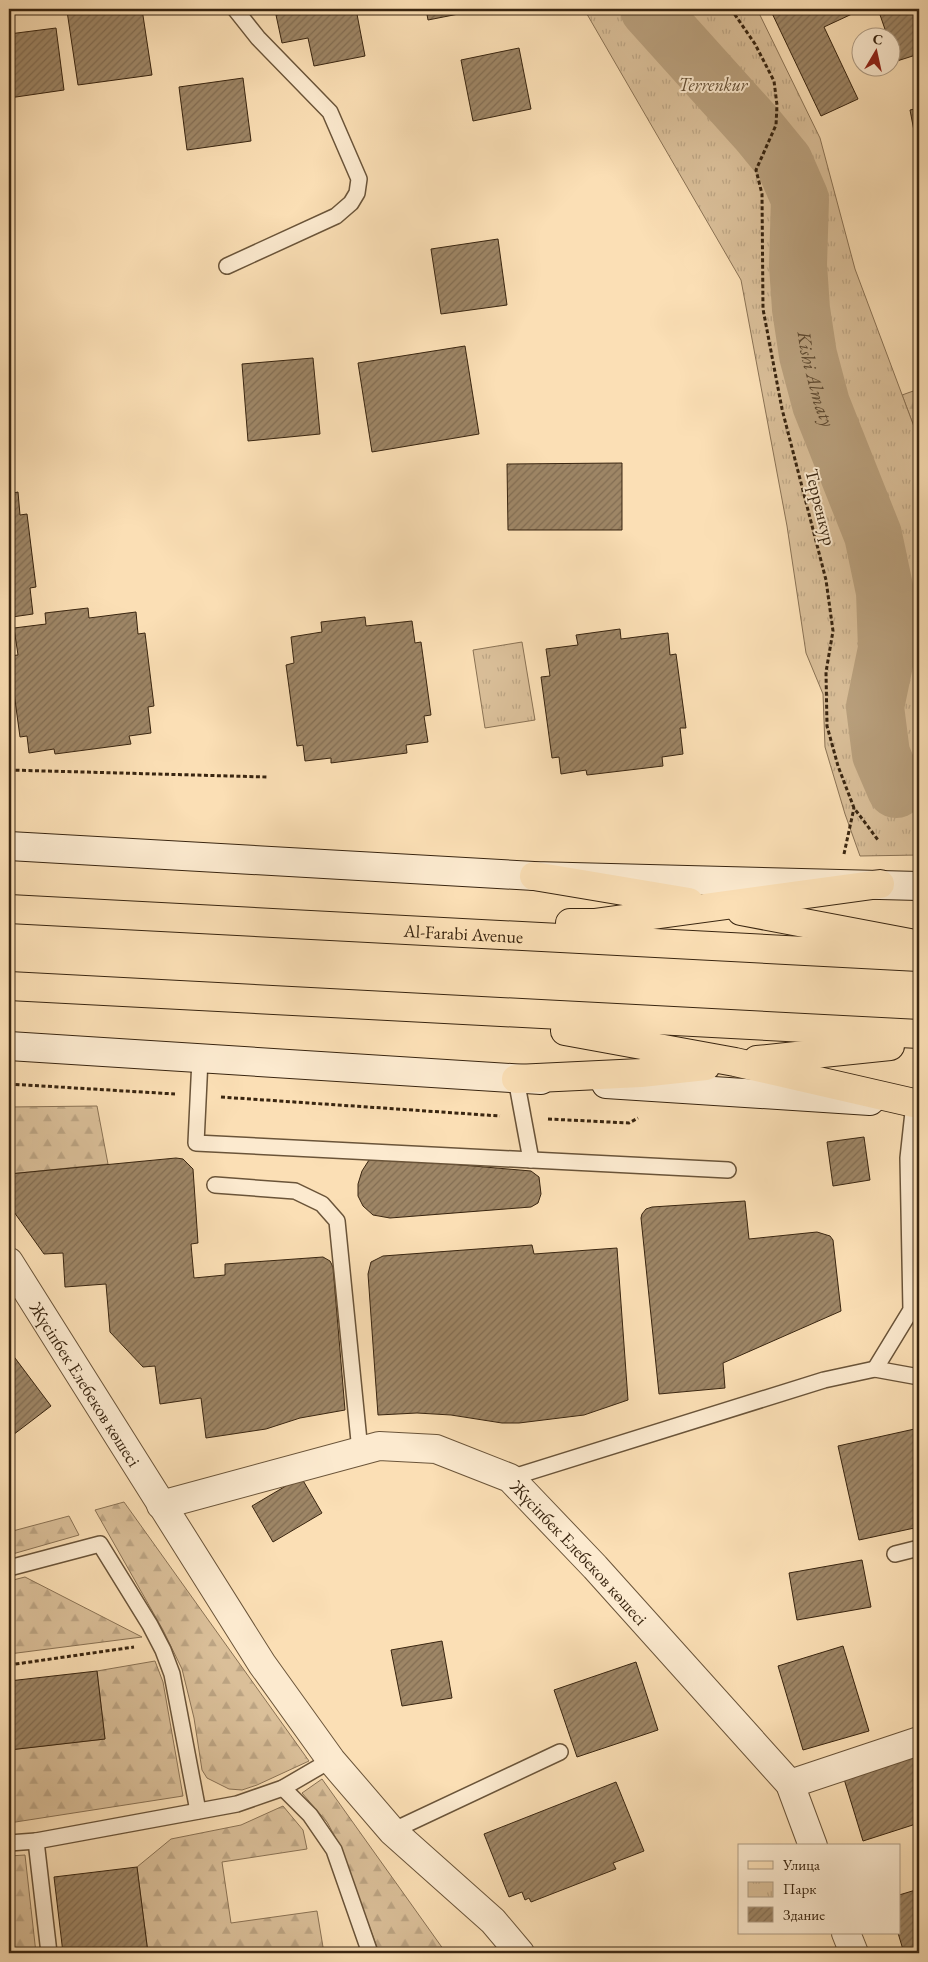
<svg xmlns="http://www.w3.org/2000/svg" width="928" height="1962" font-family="'EB Garamond',serif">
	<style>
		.forest { fill: url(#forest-firs); stroke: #8a7254 }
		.park { fill: url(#park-tufts); stroke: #8a7254 }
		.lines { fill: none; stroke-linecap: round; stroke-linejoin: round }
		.river { stroke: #b9a07d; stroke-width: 58 }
		.building { fill: url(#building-hatch); stroke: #392510 }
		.lane-casing { stroke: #6a5439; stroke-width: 18 }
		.street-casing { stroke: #6a5439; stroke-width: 30 }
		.secondary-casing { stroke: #392510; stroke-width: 30 }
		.primary-casing { stroke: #392510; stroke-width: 30 }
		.path { stroke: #392510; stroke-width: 3; stroke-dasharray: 4 2.5; stroke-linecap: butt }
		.lane { stroke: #fceacf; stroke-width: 15 }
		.street { stroke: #fceacf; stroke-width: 28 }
		.secondary { stroke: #fceacf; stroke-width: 28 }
		.primary { stroke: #fbdfb5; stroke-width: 28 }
		.labels { text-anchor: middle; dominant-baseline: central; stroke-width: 4; stroke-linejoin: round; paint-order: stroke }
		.park-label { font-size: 18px; font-style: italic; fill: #614c32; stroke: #fceacf }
		.street-label { font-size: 18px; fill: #392510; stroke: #fceacf }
		.water-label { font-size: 19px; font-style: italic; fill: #5f4a31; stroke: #fceacf }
	</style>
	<defs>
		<pattern id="forest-firs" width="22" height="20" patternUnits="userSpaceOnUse" patternTransform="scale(1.25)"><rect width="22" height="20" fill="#dabf99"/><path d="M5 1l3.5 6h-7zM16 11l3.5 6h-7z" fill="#bca483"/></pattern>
		<pattern id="park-tufts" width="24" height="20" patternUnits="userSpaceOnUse" patternTransform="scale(1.25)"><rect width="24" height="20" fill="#dabf99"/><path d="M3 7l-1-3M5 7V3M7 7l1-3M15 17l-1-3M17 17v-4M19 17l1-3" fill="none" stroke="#bca483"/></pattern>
		<pattern id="building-hatch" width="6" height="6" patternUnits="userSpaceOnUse" patternTransform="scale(1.25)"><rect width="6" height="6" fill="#9e8666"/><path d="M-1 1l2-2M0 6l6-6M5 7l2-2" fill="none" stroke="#826d53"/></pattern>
	</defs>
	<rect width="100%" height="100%" fill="#fbdfb5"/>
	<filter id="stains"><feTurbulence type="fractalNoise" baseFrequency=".004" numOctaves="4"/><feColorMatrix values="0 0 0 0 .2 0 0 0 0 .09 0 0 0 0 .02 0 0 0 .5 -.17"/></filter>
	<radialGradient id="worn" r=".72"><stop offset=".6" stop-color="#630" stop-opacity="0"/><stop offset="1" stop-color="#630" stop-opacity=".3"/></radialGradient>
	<g class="forest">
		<path d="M919,389V440L902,395Z"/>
		<path d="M97,1106L108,1164L9,1174V1107Z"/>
		<path d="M124,1502L309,1761L257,1785L242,1790L229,1789L207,1778L202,1770L194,1718L182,1669L163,1630L95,1510Z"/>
		<path d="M69,1516L79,1535L9,1555V1532Z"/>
		<path d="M25,1577L142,1637L9,1654V1581Z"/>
		<path d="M155,1661L163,1682L183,1796L9,1823V1750L105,1739L97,1671Z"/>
		<path d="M322,1779L446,1953H379L339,1844L327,1822L302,1793Z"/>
		<path d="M283,1806L303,1830L307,1849L222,1862L231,1923L317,1911L324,1953H148L137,1867L171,1839L241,1825Z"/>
		<path d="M25,1855L36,1953H9V1856Z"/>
	</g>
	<g class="park">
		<path d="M584,9H757L820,138L855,269L919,440V855L860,856L845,814L825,747L823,694L806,653L787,526L741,280Z"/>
		<path d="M522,642L535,720L485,728L473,650Z"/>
	</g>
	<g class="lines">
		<path class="river" id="s1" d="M649,9L757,129L784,162L800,199L798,265L801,309L808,355L821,404L873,535L885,592L887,649L875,707L881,754L896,789"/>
	</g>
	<g class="building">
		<path d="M86,9H142L152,75L78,85L67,11Z"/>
		<path d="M297,9H356L365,56L314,66L308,38L282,43L276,15L297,11Z"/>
		<path d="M426,9H484L428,20Z"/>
		<path d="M770,9H849L852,14L824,27L858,99L821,116Z"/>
		<path d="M878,9H919V54L897,61L890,44V38H888Z"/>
		<path d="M56,28L64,90L9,98V34Z"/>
		<path d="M519,48L531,109L473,121L461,60Z"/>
		<path d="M243,78L251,141L187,150L179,87Z"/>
		<path d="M919,108V157L910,110Z"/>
		<path d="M498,239L507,305L441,314L431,249Z"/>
		<path d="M465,346L479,434L372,452L358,363Z"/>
		<path d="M313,358L320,434L248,441L242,364Z"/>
		<path d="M622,463V530H508L507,464Z"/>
		<path d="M18,492L20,515L27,514L36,587L30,588L33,614L12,617L13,625L9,626V494Z"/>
		<path d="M88,608L89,618L136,612L138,634L145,633L154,706L148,707L151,733L129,736L131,744L55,754L54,749L29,753L27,736L20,737L9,656L18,655L14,628L46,624L45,613Z"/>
		<path d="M365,617L366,626L412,621L415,643L421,642L431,715L424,716L428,742L406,745L407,753L331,763V758L305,761L303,745L297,746L286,665L294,663L291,637L322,632L321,622Z"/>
		<path d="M620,629L621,639L668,633L670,655L676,654L686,728H680L683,754L662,757L663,766L587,775L586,770L561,774L559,757L552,758L541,677L550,676L546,649L578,645L576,635Z"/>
		<path d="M864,1137L870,1180L833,1186L827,1142Z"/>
		<path d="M176,1158L183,1159L193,1169L198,1243L191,1244L194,1278L225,1275V1264L323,1257L330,1261L333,1267L345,1410L300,1418L266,1429L206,1438L201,1398L160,1404L155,1366L143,1367L110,1332L106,1284L65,1287L63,1253L44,1254L9,1205V1174Z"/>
		<path d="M381,1158L531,1171L539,1177L541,1194L538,1203L531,1207L390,1218L373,1215L363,1206L358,1196V1184L362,1171L369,1160Z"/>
		<path d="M745,1201L749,1239L817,1232L830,1236L833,1240L841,1311L723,1363L725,1388L659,1394L641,1218L642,1214L646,1209L652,1207Z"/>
		<path d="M532,1245L534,1254L617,1248L628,1400L584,1415L519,1423H502L451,1415L417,1413L378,1415L368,1274L371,1262L383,1256Z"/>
		<path d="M9,1350L51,1406L9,1438Z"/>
		<path d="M919,1428V1527L859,1540L838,1446Z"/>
		<path d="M301,1477L322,1513L273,1542L252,1506Z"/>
		<path d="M862,1560L871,1607L797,1620L789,1573Z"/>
		<path d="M442,1641L452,1698L402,1706L391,1650Z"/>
		<path d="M843,1646L869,1731L803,1750L778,1666Z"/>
		<path d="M636,1662L658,1730L577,1757L554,1690Z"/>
		<path d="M97,1671L105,1739L9,1750V1681Z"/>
		<path d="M917,1756L919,1763V1823L863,1841L844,1779Z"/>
		<path d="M616,1782L644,1851L613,1863L616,1869L531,1902L529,1898L525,1900L522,1892L509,1897L484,1834Z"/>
		<path d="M137,1867L148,1953H63L54,1877Z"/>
		<path d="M919,1889V1953H904L898,1933H899V1895Z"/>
	</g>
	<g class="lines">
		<defs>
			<g id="lane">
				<path d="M227,266L336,216L351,203L357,193L359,179L330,112L258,38L235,9"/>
				<path d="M200,1059L196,1143L728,1170"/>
				<path d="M516,1079L531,1160"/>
				<path d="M215,1185L295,1191L322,1204L337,1221L360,1451"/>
				<path d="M875,1369L911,1310L908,1158L914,1103"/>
				<path d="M510,1478L824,1380L875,1369L919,1377"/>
				<path d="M895,1554L919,1548"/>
				<path d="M9,1568L100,1544L150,1625L163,1650L172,1674L198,1811"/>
				<path d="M283,1788L310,1815L334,1850L370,1953"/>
				<path d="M392,1831L560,1752"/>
				<path d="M9,1843L36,1841"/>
				<path d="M49,1953L36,1841L237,1804L283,1788L331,1760"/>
			</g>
			<g id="street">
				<path id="s2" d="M9,1262L262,1664L331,1760L392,1831L493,1921L520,1953"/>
				<path id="s3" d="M161,1505L379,1446L436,1449L510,1478L595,1567L790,1784L813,1846"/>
				<path d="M790,1784L919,1741"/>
				<path d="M846,1933L854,1953"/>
			</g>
			<g id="secondary">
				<path d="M9,846L534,876L919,886"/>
				<path d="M9,1046L541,1080"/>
				<path d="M606,1084L870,1101"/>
			</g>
			<g id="primary">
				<path d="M534,876L689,902"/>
				<path id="s4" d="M9,909L919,957"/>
				<path d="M741,911L915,944"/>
				<path d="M570,923H594L880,884"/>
				<path d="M9,986L919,1034"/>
				<path d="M565,1031L735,1062L914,1103"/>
				<path d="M757,1060L890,1046"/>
				<path d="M516,1079L641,1073L706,1066"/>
			</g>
		</defs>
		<use href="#lane" class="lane-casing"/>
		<use href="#street" class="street-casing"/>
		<use href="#secondary" class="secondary-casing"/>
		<use href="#primary" class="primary-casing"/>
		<g class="path">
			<path d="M731,9L755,44L774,81L777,105L776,125L756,170L762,194L763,309L782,409L826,580L833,631L826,672L827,726L838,766L854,808L878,840"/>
			<path d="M9,770L267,777"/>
			<path d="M844,854L854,808"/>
			<path d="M9,1084L175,1094"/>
			<path d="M221,1097L500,1116"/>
			<path d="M548,1119L629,1123L638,1118"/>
			<path d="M9,1665L134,1647"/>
		</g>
		<use href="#lane" class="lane"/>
		<use href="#street" class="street"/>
		<use href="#secondary" class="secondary"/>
		<use href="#primary" class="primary"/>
	</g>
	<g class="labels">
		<g class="park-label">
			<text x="713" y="84">Terrenkur</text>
		</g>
		<g class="street-label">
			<text transform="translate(821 507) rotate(76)">Терренкур</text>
			<text stroke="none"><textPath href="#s4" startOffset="455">Al-Farabi Avenue</textPath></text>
			<text stroke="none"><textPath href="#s2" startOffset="144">Жүсіпбек Елебеков көшесі</textPath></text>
			<text stroke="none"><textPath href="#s3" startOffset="464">Жүсіпбек Елебеков көшесі</textPath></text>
		</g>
		<g class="water-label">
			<text stroke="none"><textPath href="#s1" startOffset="426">Kіshі Almaty</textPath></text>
		</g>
	</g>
	<rect width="928" height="1962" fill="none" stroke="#fbdfb5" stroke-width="30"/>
	<rect x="10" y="10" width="908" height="1942" fill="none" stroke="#392510" stroke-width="2.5"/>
	<rect x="15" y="15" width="898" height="1932" fill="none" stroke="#392510"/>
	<rect x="738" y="1844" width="162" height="90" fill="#fceacf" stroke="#ae9b83"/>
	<rect x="748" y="1861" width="25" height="8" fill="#fbdfb5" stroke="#ae9b83"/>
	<text x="783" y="1870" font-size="15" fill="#392510">Улица</text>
	<rect x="748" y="1882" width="25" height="15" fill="url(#park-tufts)" stroke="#ae9b83"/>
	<text x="783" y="1894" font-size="15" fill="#392510">Парк</text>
	<rect x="748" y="1907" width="25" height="15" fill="url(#building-hatch)" stroke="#ae9b83"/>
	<text x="783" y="1920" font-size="15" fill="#392510">Здание</text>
	<g transform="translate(876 52) rotate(9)"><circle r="24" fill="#fceacf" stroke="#ae9b83"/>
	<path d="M0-4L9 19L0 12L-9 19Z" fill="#8f2418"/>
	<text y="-8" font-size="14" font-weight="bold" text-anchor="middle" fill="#392510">С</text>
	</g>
	<rect width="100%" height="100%" filter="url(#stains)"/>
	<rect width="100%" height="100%" fill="url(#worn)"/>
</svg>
